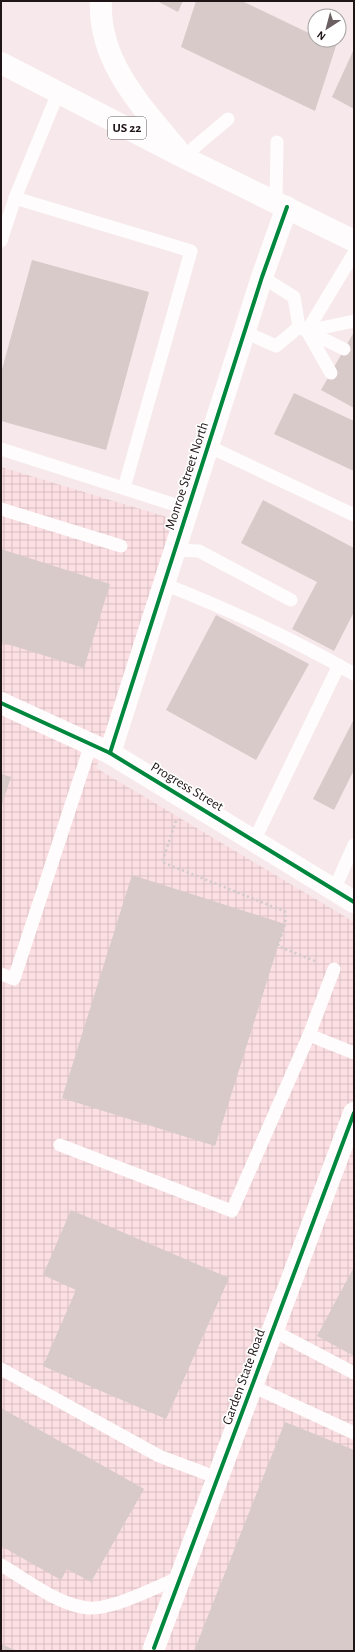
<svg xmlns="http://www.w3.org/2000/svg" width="355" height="1652" font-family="'Alegreya Sans',sans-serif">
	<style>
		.industrial { fill: url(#industrial-grid) }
		.building { fill: #d7cac9 }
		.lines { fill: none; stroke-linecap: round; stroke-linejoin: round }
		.path { stroke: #d0cbcb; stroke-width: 2.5; stroke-dasharray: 2 3; stroke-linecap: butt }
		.service { stroke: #fefcfc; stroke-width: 13 }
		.minor { stroke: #fefcfc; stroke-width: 22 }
		.trunk { stroke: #fefcfc; stroke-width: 22 }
		.cycleway-casing { stroke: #fff; stroke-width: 6 }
		.cycleway { stroke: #00873e; stroke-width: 4 }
		.labels { text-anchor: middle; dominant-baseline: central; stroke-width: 3.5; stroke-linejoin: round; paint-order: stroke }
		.shield { fill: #fff; stroke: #625a5c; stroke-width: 1 }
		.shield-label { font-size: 13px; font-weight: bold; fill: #1f1416 }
		.street-label { font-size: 14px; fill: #1f1416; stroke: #fff }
	</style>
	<defs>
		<pattern id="industrial-grid" width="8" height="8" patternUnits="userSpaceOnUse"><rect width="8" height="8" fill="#fbdfe3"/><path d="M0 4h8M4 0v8" fill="none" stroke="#d7bec2"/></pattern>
	</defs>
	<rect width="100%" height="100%" fill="#f7e9eb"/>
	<path class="industrial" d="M1,467L180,521L96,768L354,922V1651H1Z"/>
	<g class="building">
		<path d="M157,1H183L178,12Z"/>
		<path d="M196,1H242L315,36V40H323L336,46L315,111L181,47Z"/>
		<path d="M354,49V109L332,97Z"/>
		<path d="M32,260L149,292L106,450L1,421V373Z"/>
		<path d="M354,332V408L321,390Z"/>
		<path d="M294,393L354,421V471L274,434Z"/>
		<path d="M263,500L354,548V612L334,651L292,629L317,582L241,543Z"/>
		<path d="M1,549L110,584L84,668L1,642Z"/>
		<path d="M216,615L309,664L256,760L166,710Z"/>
		<path d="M354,719V770L334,810L313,799Z"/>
		<path d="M1,774L11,777L1,807Z"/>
		<path d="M132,875L285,924L215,1146L62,1098Z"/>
		<path d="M71,1210L229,1278L166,1419L43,1366L76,1290L43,1275Z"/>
		<path d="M354,1267V1356L317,1336Z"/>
		<path d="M1,1408L144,1489L91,1582L67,1569L61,1580L1,1546Z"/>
		<path d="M285,1422L354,1450V1651H194Z"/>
		<path d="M1,1644L17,1651H1Z"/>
	</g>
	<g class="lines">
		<path class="path" d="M176,821L162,862L286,912L285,924L278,946L317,962"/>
		<g class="service">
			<path d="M183,157L228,119"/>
			<path d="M15,198L191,251L124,488"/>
			<path d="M276,202L277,142"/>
			<path d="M1,241L15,198L58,93"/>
			<path d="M262,277L294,297L299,327"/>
			<path d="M307,331L354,253"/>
			<path d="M245,332L276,346L299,327L307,331L354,321"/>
			<path d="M331,373L307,331L344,349"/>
			<path d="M208,446L354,515"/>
			<path d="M1,449L188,509"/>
			<path d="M1,509L121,546"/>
			<path d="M175,550L199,551L291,600"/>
			<path d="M164,584C230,610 293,639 354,674"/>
			<path d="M254,841L339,665"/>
			<path d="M334,890L354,845"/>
			<path d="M1,974L14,979L91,744"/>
			<path d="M309,1035L334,969"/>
			<path d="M60,1145L232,1211L309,1035L354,1053"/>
			<path d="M272,1330L354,1373"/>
			<path d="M1,1369L159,1456L218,1478"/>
			<path d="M252,1386L354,1433"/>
			<path d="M1,1565C27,1580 58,1605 88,1608C112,1610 157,1587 180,1577"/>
		</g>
		<g class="minor">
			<path d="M1,703L110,753L354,902"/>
			<path d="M110,753L262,277L287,207"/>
			<path d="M154,1648L354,1113"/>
		</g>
		<g class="trunk">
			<path d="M101,1C98,61 141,106 177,149"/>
			<path d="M1,63L183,157L354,241"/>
		</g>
		<defs>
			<g id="cycleway">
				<path d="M1,703L110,753L354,902"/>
				<path d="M110,753L262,277L287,207"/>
				<path d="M154,1648L354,1113"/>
			</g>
		</defs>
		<use href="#cycleway" class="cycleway-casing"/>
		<use href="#cycleway" class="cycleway"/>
	</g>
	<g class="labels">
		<rect class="shield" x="108" y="117" width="38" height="22" rx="3"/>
		<g class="shield-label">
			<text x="127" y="128">US 22</text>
		</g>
		<g class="street-label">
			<text transform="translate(187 476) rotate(-72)">Monroe Street North</text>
			<text transform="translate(187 787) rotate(31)">Progress Street</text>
			<text transform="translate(244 1377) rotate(-70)">Garden State Road</text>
		</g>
	</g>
	<rect width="355" height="1652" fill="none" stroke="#1f1416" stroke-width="4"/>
	<g transform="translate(327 28) rotate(216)"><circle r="19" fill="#ffffff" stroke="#a5a1a2"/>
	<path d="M0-3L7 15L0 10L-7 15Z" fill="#6b5f61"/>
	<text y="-6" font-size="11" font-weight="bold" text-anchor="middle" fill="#1f1416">N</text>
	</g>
</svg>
